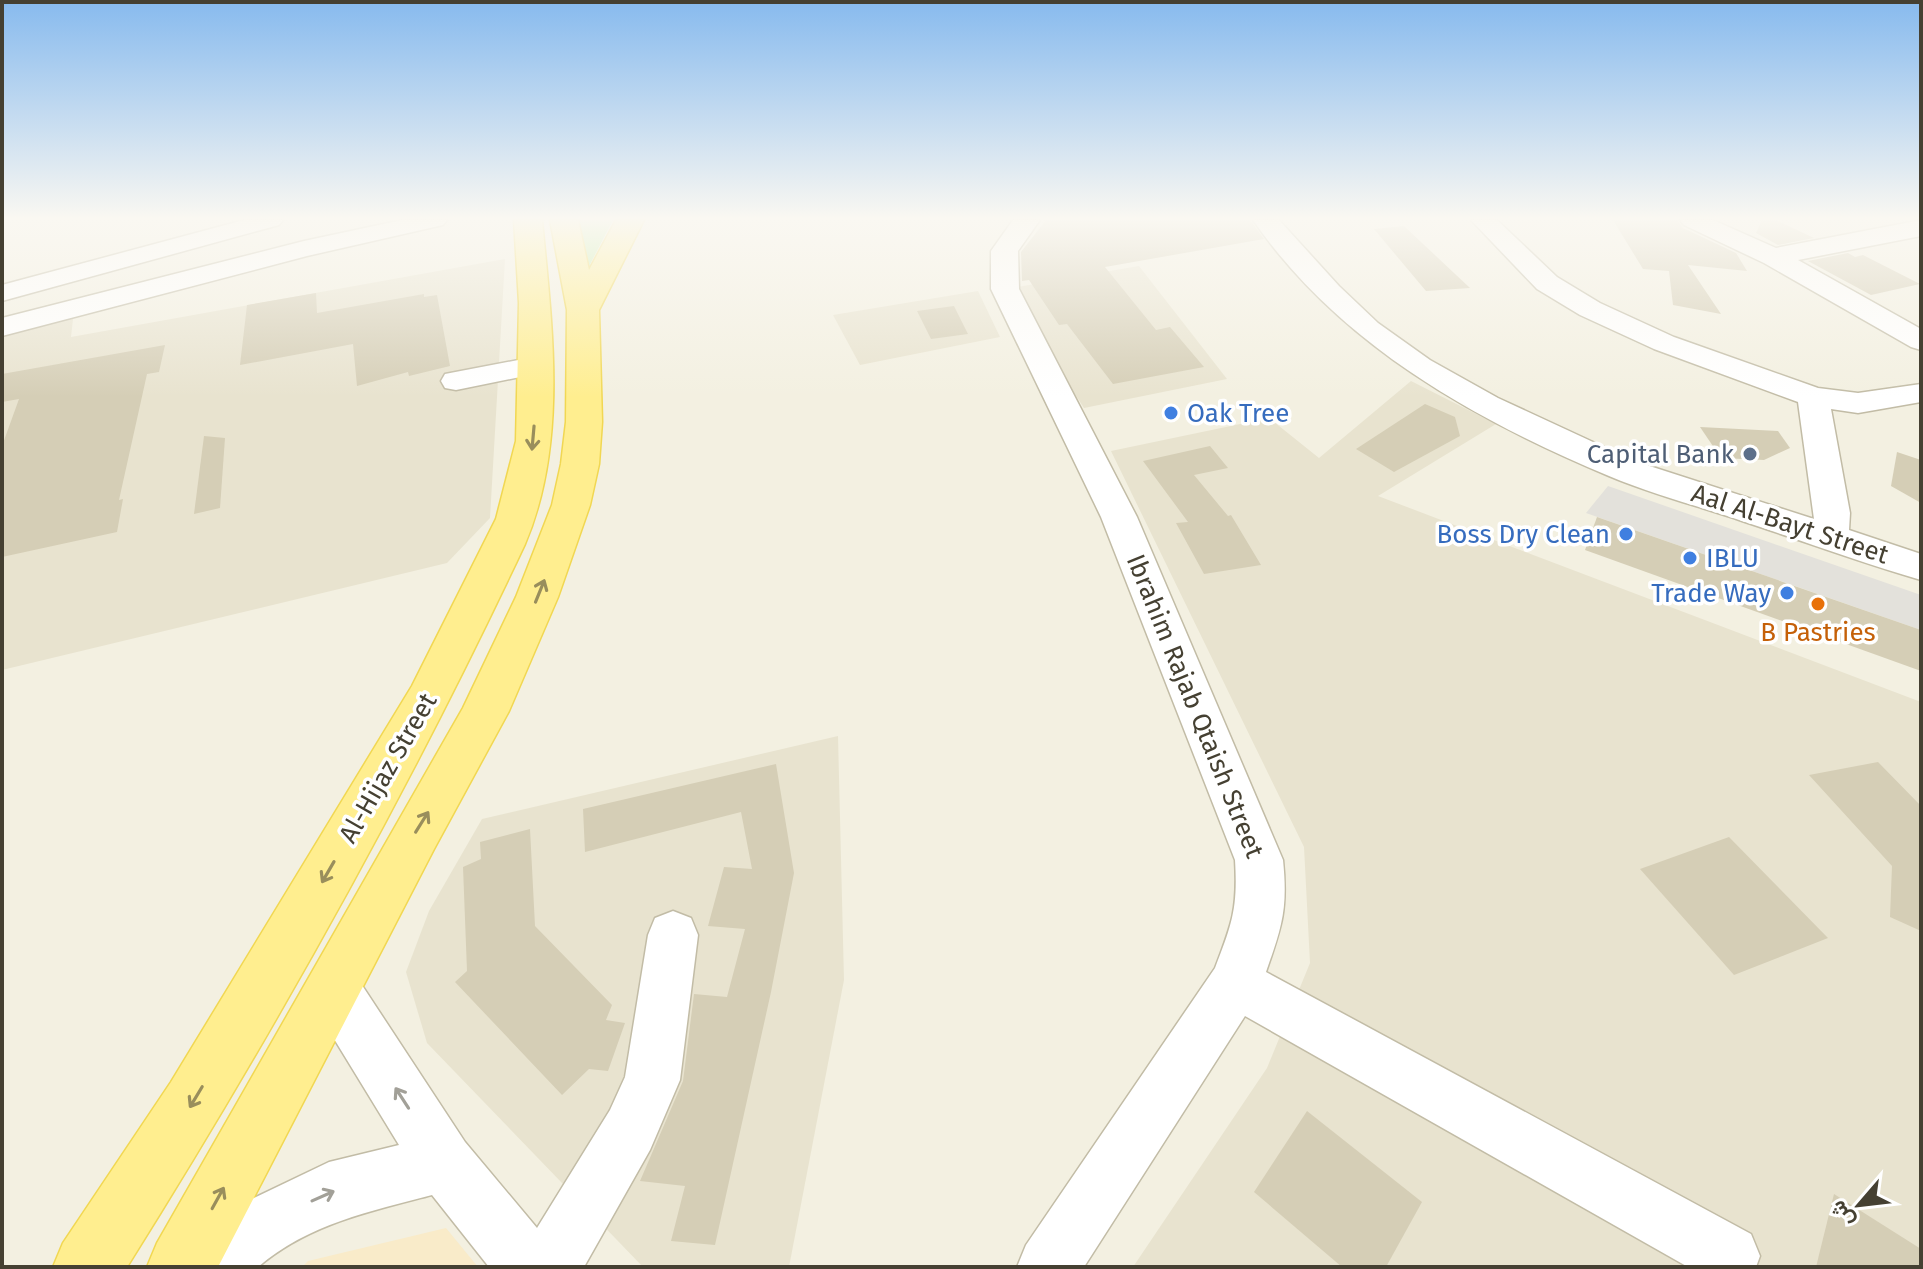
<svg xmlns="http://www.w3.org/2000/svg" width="1923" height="1269" font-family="'Fira Sans',Vazirmatn,sans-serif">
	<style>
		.residential { fill: #e8e3cf }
		.commercial { fill: #f9ebc9 }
		.green { fill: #c3eda5 }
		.parking { fill: #e3e1db }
		.building { fill: #d5ceb6 }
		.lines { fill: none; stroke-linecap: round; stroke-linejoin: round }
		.minor-casing { stroke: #c2bca6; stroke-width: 3 }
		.major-casing { stroke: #f1d752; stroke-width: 3 }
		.minor { fill: #fff; fill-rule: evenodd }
		.major { fill: #ffee8f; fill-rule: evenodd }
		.oneway { stroke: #998e5c }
		.oneway2 { stroke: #a2a098 }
		.shop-dot { fill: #3f7fe0; stroke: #fff; stroke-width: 3 }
		.service-dot { fill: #5c6f8a; stroke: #fff; stroke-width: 3 }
		.food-dot { fill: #e8710a; stroke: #fff; stroke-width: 3 }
		.labels { text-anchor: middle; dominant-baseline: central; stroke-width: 7; stroke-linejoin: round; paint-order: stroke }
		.shop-label { font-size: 26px; fill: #366cbe; stroke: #fff; text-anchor: start }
		.service-label { font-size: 26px; fill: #4e5e75; stroke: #fff; text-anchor: end }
		.street-label { font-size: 26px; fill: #454032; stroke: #fff }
		.food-label { font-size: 26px; fill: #c56008; stroke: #fff }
	</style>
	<rect width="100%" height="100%" fill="#f3f0e1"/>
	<g class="residential">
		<path d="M505,259L490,518L447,563L2,670V329L74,310L71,337Z"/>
		<path d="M1139,266L1227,379L1084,408L1006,289Z"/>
		<path d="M978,291L1000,337L860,365L833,315Z"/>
		<path d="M1411,381L1496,424L1378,496L1921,702V1267H1133L1267,1068L1310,963L1304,847L1111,451L1269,418L1319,458Z"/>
		<path d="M838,736L844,980L789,1267H643L427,1043L406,972L429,911L482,819Z"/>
	</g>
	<path class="commercial" d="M446,1228L478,1267H302L308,1261Z"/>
	<path class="green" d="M578,220H613L587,270Z"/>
	<path class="parking" d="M1608,486L1921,595V630L1586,513Z"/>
	<g class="building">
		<path d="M1046,220H1250L1264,239L1105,267L1156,330L1170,327L1204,367L1113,384L1067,324L1059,325L1029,280L1022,281L1021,252Z"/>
		<path d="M1613,220H1677L1683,228L1736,253L1747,271L1688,265L1721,314L1673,305L1669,271L1643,269Z"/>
		<path d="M1762,220H1776L1814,238L1778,245L1756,233Z"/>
		<path d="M1404,226L1470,288L1426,291L1374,229Z"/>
		<path d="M1848,253L1855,257L1863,255L1920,284L1871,295L1808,261Z"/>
		<path d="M316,293L317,313L424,294V297L437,295L450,366L409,376L408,372L357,386L353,344L240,365L247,305Z"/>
		<path d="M954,306L968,334L931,339L917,311Z"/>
		<path d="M165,345L159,372L147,374L119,500L123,499L117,532L2,557V446L19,399L2,402V374Z"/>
		<path d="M1425,404L1455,417L1460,436L1394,472L1356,449Z"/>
		<path d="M1700,427L1778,431L1790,448L1764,460L1721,458Z"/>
		<path d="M204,436L225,438L220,508L194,514Z"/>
		<path d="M1210,446L1228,468L1194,475L1228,516L1231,515L1261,565L1204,574L1176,523L1188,522L1143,461Z"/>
		<path d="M1897,452L1921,460V503L1891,486Z"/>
		<path d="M1597,517L1921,630V671L1585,550Z"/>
		<path d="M1878,762L1921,806V931L1890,917L1892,866L1809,775Z"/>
		<path d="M776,764L794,873L771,992L715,1245L671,1241L685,1186L640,1181L683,1081L694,994L727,997L745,929L708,926L724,867L752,869L741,812L585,852L583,809Z"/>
		<path d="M530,829L535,926L612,1005L606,1020L625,1023L608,1071L589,1069L562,1095L455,982L467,971L463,867L481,859L480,842Z"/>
		<path d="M1729,837L1828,938L1734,975L1640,869Z"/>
		<path d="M1307,1111L1422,1202L1386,1267H1342L1254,1192Z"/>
		<path d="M1834,1194L1921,1249V1267H1816Z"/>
	</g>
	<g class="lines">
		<defs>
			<g id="minor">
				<path d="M244,220H283L279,225L2,301V285Z"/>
				<path d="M402,220H447L443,225L307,256L2,336V318L304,241Z"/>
				<path d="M1013,220H1040L1018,251L1019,289L1137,517L1283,860C1288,909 1282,926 1266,972L1751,1234L1760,1256L1756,1267H1688L1245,1016L1084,1267H1017L1026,1245L1215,968C1232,924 1238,908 1235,860L1101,517L991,289V251Z"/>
				<path d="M1253,220H1279L1339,286L1378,323L1430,360L1498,398L1634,461L1814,519L1798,402L1654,349L1580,315L1537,289L1471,220H1497L1557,277L1600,303L1674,337L1818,388L1858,393L1921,384V402L1858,413L1831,409L1850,513L1849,530L1921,554V580C1862,563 1806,542 1748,523C1702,507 1654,495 1609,476C1473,419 1339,344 1253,220Z"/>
				<path d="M1680,220H1713L1776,248L1921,220V236L1798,260L1921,329V350L1911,347L1764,263L1684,225Z"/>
				<path d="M534,357L545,360L549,366L545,372L456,390L445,388L441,381L445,374Z"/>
				<path d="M673,911L691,918L698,935L680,1080L650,1150L584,1267H489L432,1195C371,1211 308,1224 258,1267H180L189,1245L231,1209L329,1162L399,1145L314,1006L307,988L314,970L333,963L352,970L465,1142L537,1228L610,1110L625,1077L648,935L655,918Z"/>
			</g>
			<g id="major">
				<path d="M514,220H542C552,326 568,443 525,544C408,793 273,1034 127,1267H53L63,1243L171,1082L412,686L496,519L516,441L519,303Z"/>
				<path d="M550,220H578L589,270L616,220H644L599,310L602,422L599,464L590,505L558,597L509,711L434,849L218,1267H147L157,1243L463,708L516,597L552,505L561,464L566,422L567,310Z"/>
			</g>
		</defs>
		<use href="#minor" class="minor-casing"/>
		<use href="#major" class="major-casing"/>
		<use href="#minor" class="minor"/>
		<use href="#major" class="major"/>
	</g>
	<defs><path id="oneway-shaft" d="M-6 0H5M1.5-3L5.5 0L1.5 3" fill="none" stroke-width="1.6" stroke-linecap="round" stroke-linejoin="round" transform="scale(2)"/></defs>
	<g class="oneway">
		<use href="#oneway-shaft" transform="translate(533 438) rotate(95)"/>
		<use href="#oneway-shaft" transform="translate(540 591) rotate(-68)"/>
		<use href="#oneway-shaft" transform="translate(422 822) rotate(-58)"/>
		<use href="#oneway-shaft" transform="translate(328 872) rotate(120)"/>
		<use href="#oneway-shaft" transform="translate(196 1097) rotate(121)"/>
		<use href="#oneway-shaft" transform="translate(218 1198) rotate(-61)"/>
	</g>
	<g class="oneway2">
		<use href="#oneway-shaft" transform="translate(402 1098) rotate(-123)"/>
		<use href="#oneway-shaft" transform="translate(323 1196) rotate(-24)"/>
	</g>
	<linearGradient id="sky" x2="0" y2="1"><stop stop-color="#87baee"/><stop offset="0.55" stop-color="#faf8f2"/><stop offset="1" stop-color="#faf8f2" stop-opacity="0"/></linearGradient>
	<rect width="1923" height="397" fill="url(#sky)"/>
	<g class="shop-dot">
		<circle cx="1171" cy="413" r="8"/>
		<circle cx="1626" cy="534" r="8"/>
		<circle cx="1690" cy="558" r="8"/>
		<circle cx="1787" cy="593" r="8"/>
	</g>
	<circle class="service-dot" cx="1750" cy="454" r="8"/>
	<circle class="food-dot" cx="1818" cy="604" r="8"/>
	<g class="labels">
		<g class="shop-label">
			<text x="1187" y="413">Oak Tree</text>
			<text x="1610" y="534" text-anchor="end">Boss Dry Clean</text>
			<text x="1706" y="558">IBLU</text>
			<text x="1771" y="593" text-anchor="end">Trade Way</text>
		</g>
		<g class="service-label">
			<text x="1734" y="454">Capital Bank</text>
		</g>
		<g class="street-label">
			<text transform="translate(1790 524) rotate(18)">Aal Al-Bayt Street</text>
			<text transform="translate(1195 706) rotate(68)">Ibrahim Rajab Qtaish Street</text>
			<text transform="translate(388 768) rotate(-60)">Al-Hijaz Street</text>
		</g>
		<g class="food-label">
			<text x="1818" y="632">B Pastries</text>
		</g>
	</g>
	<rect width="1923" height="1269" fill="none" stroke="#454032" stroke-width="8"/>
	<g transform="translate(1859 1205) rotate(242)" stroke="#ffffff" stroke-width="6" paint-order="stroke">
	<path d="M0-6L14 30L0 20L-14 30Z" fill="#454032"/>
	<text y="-12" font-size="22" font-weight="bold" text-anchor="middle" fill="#454032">ش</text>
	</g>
</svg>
